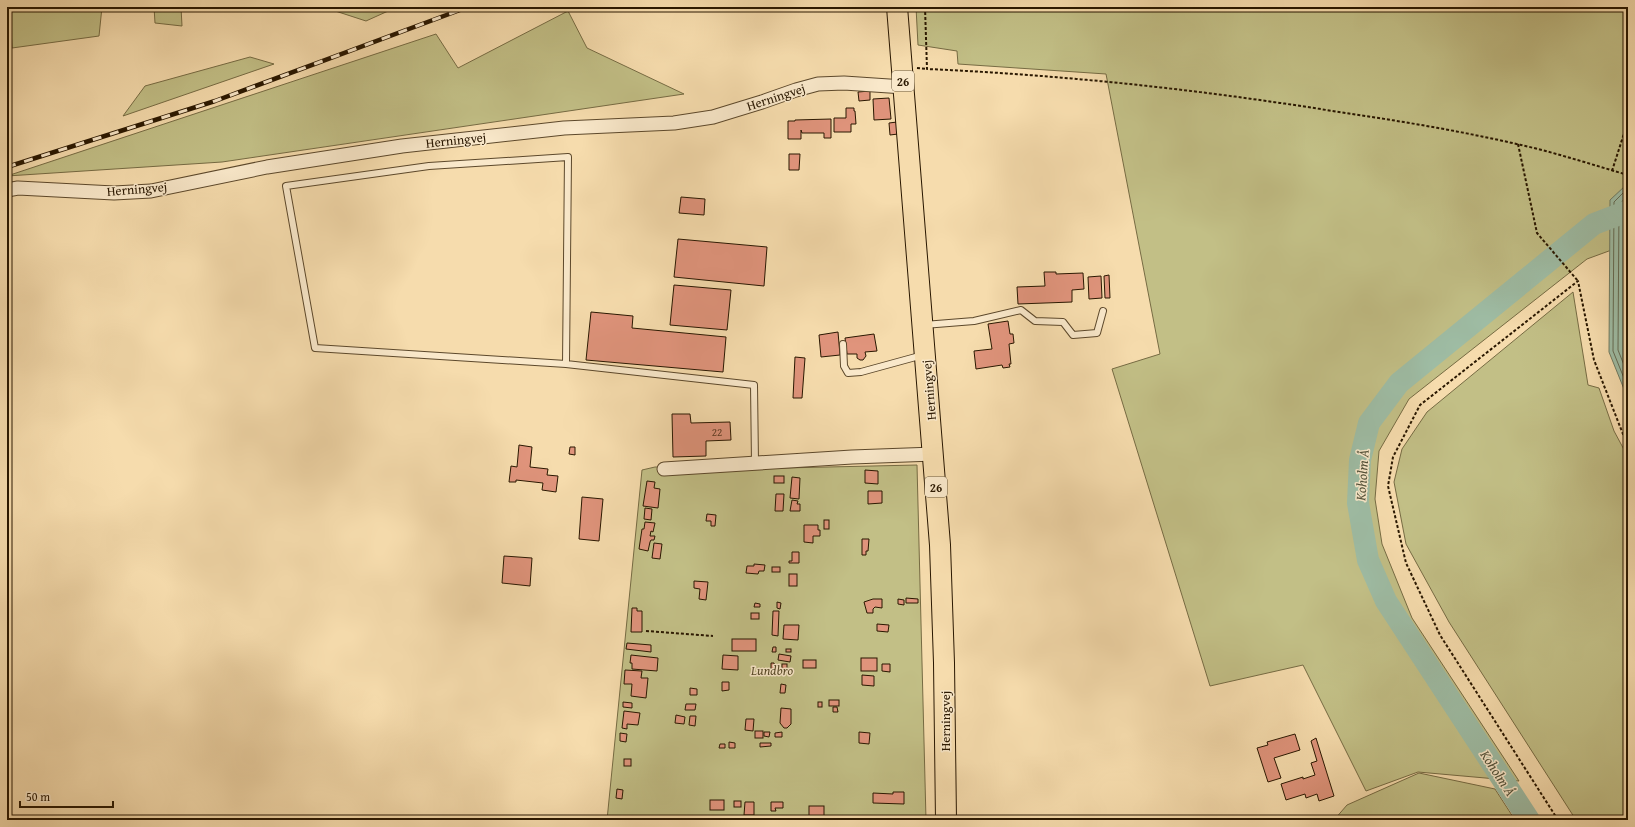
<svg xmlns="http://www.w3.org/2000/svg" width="1635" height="827" font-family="'Gentium Book Plus',serif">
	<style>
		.green { fill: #c2bf86; stroke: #766b43 }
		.water { fill: #9ebca4; stroke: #6f7a62 }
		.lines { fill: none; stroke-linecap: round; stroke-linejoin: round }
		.shore { stroke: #646a52; stroke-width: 1 }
		.river { stroke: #9ebca4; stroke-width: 22 }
		.building { fill: #e0947c; stroke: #291700 }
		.lane-casing { stroke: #5c482b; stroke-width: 8 }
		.street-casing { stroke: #5c482b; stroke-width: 15 }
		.primary-casing { stroke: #291700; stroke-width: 22 }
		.path { stroke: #291700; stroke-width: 2; stroke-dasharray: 3 2; stroke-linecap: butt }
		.lane { stroke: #f9e8ca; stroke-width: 6 }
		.street { stroke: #f9e8ca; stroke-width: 13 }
		.primary { stroke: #f6dcad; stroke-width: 20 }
		.rail-casing { stroke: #291700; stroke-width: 4.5 }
		.rail { stroke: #f9e8ca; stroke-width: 3; stroke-dasharray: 9; stroke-linecap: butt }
		.labels { text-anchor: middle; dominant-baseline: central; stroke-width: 3; stroke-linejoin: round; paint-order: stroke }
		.number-label { font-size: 11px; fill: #57361f }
		.shield { fill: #f9e8ca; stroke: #67563d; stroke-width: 1 }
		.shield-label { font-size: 12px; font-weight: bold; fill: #291700 }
		.street-label { font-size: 13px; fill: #291700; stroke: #f9e8ca }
		.park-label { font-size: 13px; font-style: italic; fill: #574928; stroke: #f9e8ca }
		.water-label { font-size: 14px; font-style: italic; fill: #525139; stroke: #f9e8ca }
	</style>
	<rect width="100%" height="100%" fill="#f6dcad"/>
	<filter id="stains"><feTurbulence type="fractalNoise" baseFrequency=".005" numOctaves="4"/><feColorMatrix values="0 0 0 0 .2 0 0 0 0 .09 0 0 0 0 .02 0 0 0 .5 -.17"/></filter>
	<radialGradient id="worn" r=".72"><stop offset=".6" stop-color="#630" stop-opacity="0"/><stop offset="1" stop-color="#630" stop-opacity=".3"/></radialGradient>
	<g class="green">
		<path d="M10,7H102L99,36L12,48Z"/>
		<path d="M154,7H181L182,26L155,23Z"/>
		<path d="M323,7H397L366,21Z"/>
		<path d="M916,7H1628V244L1587,259L1409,399L1379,451L1375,499L1382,544L1412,618L1519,781L1418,772L1366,791L1303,665L1210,686L1112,369L1160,354L1106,74L958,64L957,51L918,45Z"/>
		<path d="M568,11L587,48L684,94L222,162L7,176L436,34L458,68Z"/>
		<path d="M250,57L274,64L123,116L145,86Z"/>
		<path d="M1573,292L1588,385L1599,388L1614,431L1628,457V820H1576L1449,622L1406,544L1394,482L1402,449L1427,412Z"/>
		<path d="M917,465L926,820H607L642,470L655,467L783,468Z"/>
		<path d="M1419,773L1495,789L1515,820H1334L1347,805Z"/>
	</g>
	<path class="water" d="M1628,164V399L1609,352L1610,200L1625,186Z"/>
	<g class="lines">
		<g class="shore">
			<path d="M1628,188L1614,202L1613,351L1628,388"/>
			<path d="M1628,195L1619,205L1618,350L1628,375"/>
			<path d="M1628,204L1625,207L1624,349L1628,358"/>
		</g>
		<path class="river" d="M1529,820L1386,601L1368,560L1358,503L1360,460L1369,423L1399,383L1594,224L1628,211"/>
	</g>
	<g class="building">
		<path d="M870,91V100L859,101L858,92Z"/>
		<path d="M889,98L891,119L874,120L873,99Z"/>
		<path d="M846,108H854V111H855L856,124H851V132H834V118H846Z"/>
		<path d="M831,119V138H824V133H802L801,130V139H788V121H795V120Z"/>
		<path d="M897,122L898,134L890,135L889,123Z"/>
		<path d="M789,154H800L799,170H789Z"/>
		<path d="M681,197L705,199L704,215L679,213Z"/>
		<path d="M678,239L767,247L764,286L674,277Z"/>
		<path d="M1044,272H1056V274L1083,273L1084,289L1072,290V302L1018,304L1017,287L1045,286Z"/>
		<path d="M1109,275L1110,298H1105L1104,276Z"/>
		<path d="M1101,276L1102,298L1089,299L1088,277Z"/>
		<path d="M674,285L731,290L727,330L670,325Z"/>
		<path d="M591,312L633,316L632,328L726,337L723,372L586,360Z"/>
		<path d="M1008,321L1010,334H1013L1014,343L1009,344L1011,364H1009L1010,367L1003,368L1002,365L976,369L974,351L992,349L988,324Z"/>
		<path d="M838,332L840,355L821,357L819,335Z"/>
		<path d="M874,334L877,351L865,352L866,356L863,360H860L857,358V354H847L845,338Z"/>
		<path d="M795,357L805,358L802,398H793Z"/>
		<path d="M672,414H690L691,423L730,422L731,440L706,441V456L673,457Z"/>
		<path d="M519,445L532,447L530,467L548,469L547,475L558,476L556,492L542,490L543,483L516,480V482H509L511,466L517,467Z"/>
		<path d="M570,447H575V455L569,454Z"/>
		<path d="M865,470L878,471V484L865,483Z"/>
		<rect x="774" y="476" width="10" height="7"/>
		<path d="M792,477L800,478L799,499L790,498Z"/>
		<path d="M647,481L655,482L654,488L660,489L658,508L643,506Z"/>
		<path d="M868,491H882V503L868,504Z"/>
		<path d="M776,494H784L783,511H775Z"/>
		<path d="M582,497L603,499L599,541L579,539Z"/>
		<path d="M792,500L798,501L797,504H800V511H790Z"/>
		<path d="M645,508L652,509L651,520L644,519Z"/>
		<path d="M707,514L716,515L715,526H711V521H706Z"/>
		<rect x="824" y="520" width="5" height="9"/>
		<path d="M645,522L655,523L653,532L651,531L650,536H655L654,540H651L650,542L648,551L639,549L642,529H644Z"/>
		<path d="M804,525H818V530H820V536H813V543L804,542Z"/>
		<path d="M862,539H869L868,551H866V555H862Z"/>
		<path d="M654,543L662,544L660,559L652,558Z"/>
		<path d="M792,552H799V563H789V561H792Z"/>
		<path d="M504,556L532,558L530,586L502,583Z"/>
		<path d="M754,564L765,565L764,571H759L758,574L746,573L747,566H754Z"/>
		<rect x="772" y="567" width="8" height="5"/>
		<rect x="789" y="574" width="8" height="12"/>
		<path d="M694,581L708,582L706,600L699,599L700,589L694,588Z"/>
		<path d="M906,598L918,599V603H906Z"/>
		<path d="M873,599H882V608L875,607L873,609V613H867L864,602Z"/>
		<path d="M898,599L904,600V605L898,604Z"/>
		<path d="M777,602L781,603L780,609L777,608Z"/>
		<path d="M755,603L760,604V607H754Z"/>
		<path d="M632,608H637V611H642V632H631Z"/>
		<path d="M773,611H779L778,636L772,635Z"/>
		<rect x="751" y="613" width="8" height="6"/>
		<path d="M877,624L889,625L888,632L877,631Z"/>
		<path d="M784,625H799L798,640L783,639Z"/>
		<rect x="732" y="639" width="24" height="12"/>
		<path d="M627,643L651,645V652L626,649Z"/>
		<path d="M773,647H776V652H772Z"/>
		<rect x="786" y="649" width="5" height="3"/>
		<path d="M779,654L791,656L790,662L778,660Z"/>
		<path d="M631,655L658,658L657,671L632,669V663H630Z"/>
		<path d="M723,655L738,656V670L722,669Z"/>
		<rect x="861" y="658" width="16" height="13"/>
		<rect x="803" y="660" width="13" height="8"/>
		<path d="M771,663H774L775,668L771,669Z"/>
		<rect x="782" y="664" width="5" height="8"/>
		<path d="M882,664H890V672L882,671Z"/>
		<path d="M625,670L642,671L641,678H648L646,698L631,696L632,684H624Z"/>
		<path d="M862,675L874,676V686L862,685Z"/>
		<path d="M722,682H729V690L722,691Z"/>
		<path d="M781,684L786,685L785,693H780Z"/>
		<path d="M690,688L697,689V695H690Z"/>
		<rect x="829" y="700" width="10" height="6"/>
		<path d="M623,702L632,703V708L623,707Z"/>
		<rect x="818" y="702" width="4" height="5"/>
		<path d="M686,704H696L695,710H685Z"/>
		<path d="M833,707H837L838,712H833Z"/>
		<path d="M781,708L791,709V724L787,728H784L780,723Z"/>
		<path d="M624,711L640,713L638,725L627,724V729L622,728Z"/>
		<path d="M676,715L685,717L684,724L675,723Z"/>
		<path d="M690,716H696L695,726L689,725Z"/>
		<path d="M746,719H754L753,731L745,730Z"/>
		<rect x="755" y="731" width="8" height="7"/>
		<path d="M764,732H770L769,737L764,736Z"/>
		<path d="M782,732V737H775V733Z"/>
		<path d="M859,732L870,733L869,744L859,743Z"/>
		<path d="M620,733L627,734L626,742L620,741Z"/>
		<path d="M1295,734L1300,750L1274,758L1281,778L1268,782L1257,748L1268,745L1267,742Z"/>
		<path d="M1316,738L1334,796L1319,801L1317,794L1306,798L1305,794L1286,800L1281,784L1303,777V779L1315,775L1311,763L1317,761L1311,741Z"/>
		<path d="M729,742L735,743V748H729Z"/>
		<path d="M760,743H771V746L760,747Z"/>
		<path d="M720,744H725V748H719Z"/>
		<rect x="624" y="759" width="7" height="7"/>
		<path d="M617,789L623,790L622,799L616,798Z"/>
		<path d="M893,792H904V804L873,803V793L893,794Z"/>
		<rect x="710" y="800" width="14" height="10"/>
		<rect x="734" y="801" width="7" height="6"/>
		<path d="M745,802H754V815H744Z"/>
		<path d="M771,802H783V808H775L776,811H771Z"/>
		<rect x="809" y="806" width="15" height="14"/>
		<path d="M671,816L684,817V820H671Z"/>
	</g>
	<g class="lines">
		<defs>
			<g id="lane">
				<path d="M924,325L974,321L1021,310L1035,321L1063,322L1073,335L1097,333L1103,311"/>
				<path d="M843,344L844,366L848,373L861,372L923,355"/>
				<path d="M566,364L315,348L286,186L429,166L568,157L566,364L754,385L755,463"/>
			</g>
			<g id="street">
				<path d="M7,190L18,188L114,193L151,191L267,167L402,146L564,128L674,123L713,117L762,102L796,90L818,84L844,83L904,87"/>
				<path d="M664,469L852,457L934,454"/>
			</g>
			<path id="primary" d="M897,7L940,545L944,663L946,820"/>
		</defs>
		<use href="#lane" class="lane-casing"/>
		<use href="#street" class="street-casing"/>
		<use href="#primary" class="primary-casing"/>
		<g class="path">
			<path d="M925,7L927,69C1065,75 1203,90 1339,112C1400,121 1461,131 1521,145C1557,153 1593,165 1628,175"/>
			<path d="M917,68L927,69"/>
			<path d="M1518,144L1537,233L1578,281"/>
			<path d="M1612,171L1628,121"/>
			<path d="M646,631L713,636"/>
			<path d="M1558,820L1440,635L1406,563L1388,486L1393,457L1420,405L1578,281L1594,360L1628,447"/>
		</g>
		<use href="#lane" class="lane"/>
		<use href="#street" class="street"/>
		<use href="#primary" class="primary"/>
		<defs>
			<path id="rail" d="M7,167L215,101L468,7"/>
		</defs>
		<use href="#rail" class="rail-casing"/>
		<use href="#rail" class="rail"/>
	</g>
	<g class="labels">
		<g class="number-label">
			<text x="717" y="432">22</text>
		</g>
		<g class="shield">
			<rect x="892" y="71" width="22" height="20" rx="3"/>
			<rect x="925" y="477" width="22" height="20" rx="3"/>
		</g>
		<g class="shield-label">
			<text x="903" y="81">26</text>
			<text x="936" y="487">26</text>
		</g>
		<g class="street-label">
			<text transform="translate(776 97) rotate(-18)">Herningvej</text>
			<text transform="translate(456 140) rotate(-6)">Herningvej</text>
			<text transform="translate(137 189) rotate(-5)">Herningvej</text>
			<text transform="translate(929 390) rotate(-95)">Herningvej</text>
			<text transform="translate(945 721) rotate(-90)">Herningvej</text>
		</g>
		<g class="park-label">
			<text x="772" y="670">Lundbro</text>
		</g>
		<g class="water-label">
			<text transform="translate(1362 475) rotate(-86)">Koholm Å</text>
			<text transform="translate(1498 773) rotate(57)">Koholm Å</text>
		</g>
	</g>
	<rect width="1635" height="827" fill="none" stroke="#f6dcad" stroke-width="24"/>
	<rect x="8" y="8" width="1619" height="811" fill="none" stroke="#291700" stroke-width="2"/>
	<rect x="12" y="12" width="1611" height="803" fill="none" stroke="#291700"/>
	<path d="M20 801v6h93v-6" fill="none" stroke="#291700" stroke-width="2"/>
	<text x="26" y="801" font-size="12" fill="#291700" stroke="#f9e8ca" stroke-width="3" paint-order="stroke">50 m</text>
	<rect width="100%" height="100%" filter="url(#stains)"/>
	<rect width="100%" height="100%" fill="url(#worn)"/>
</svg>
